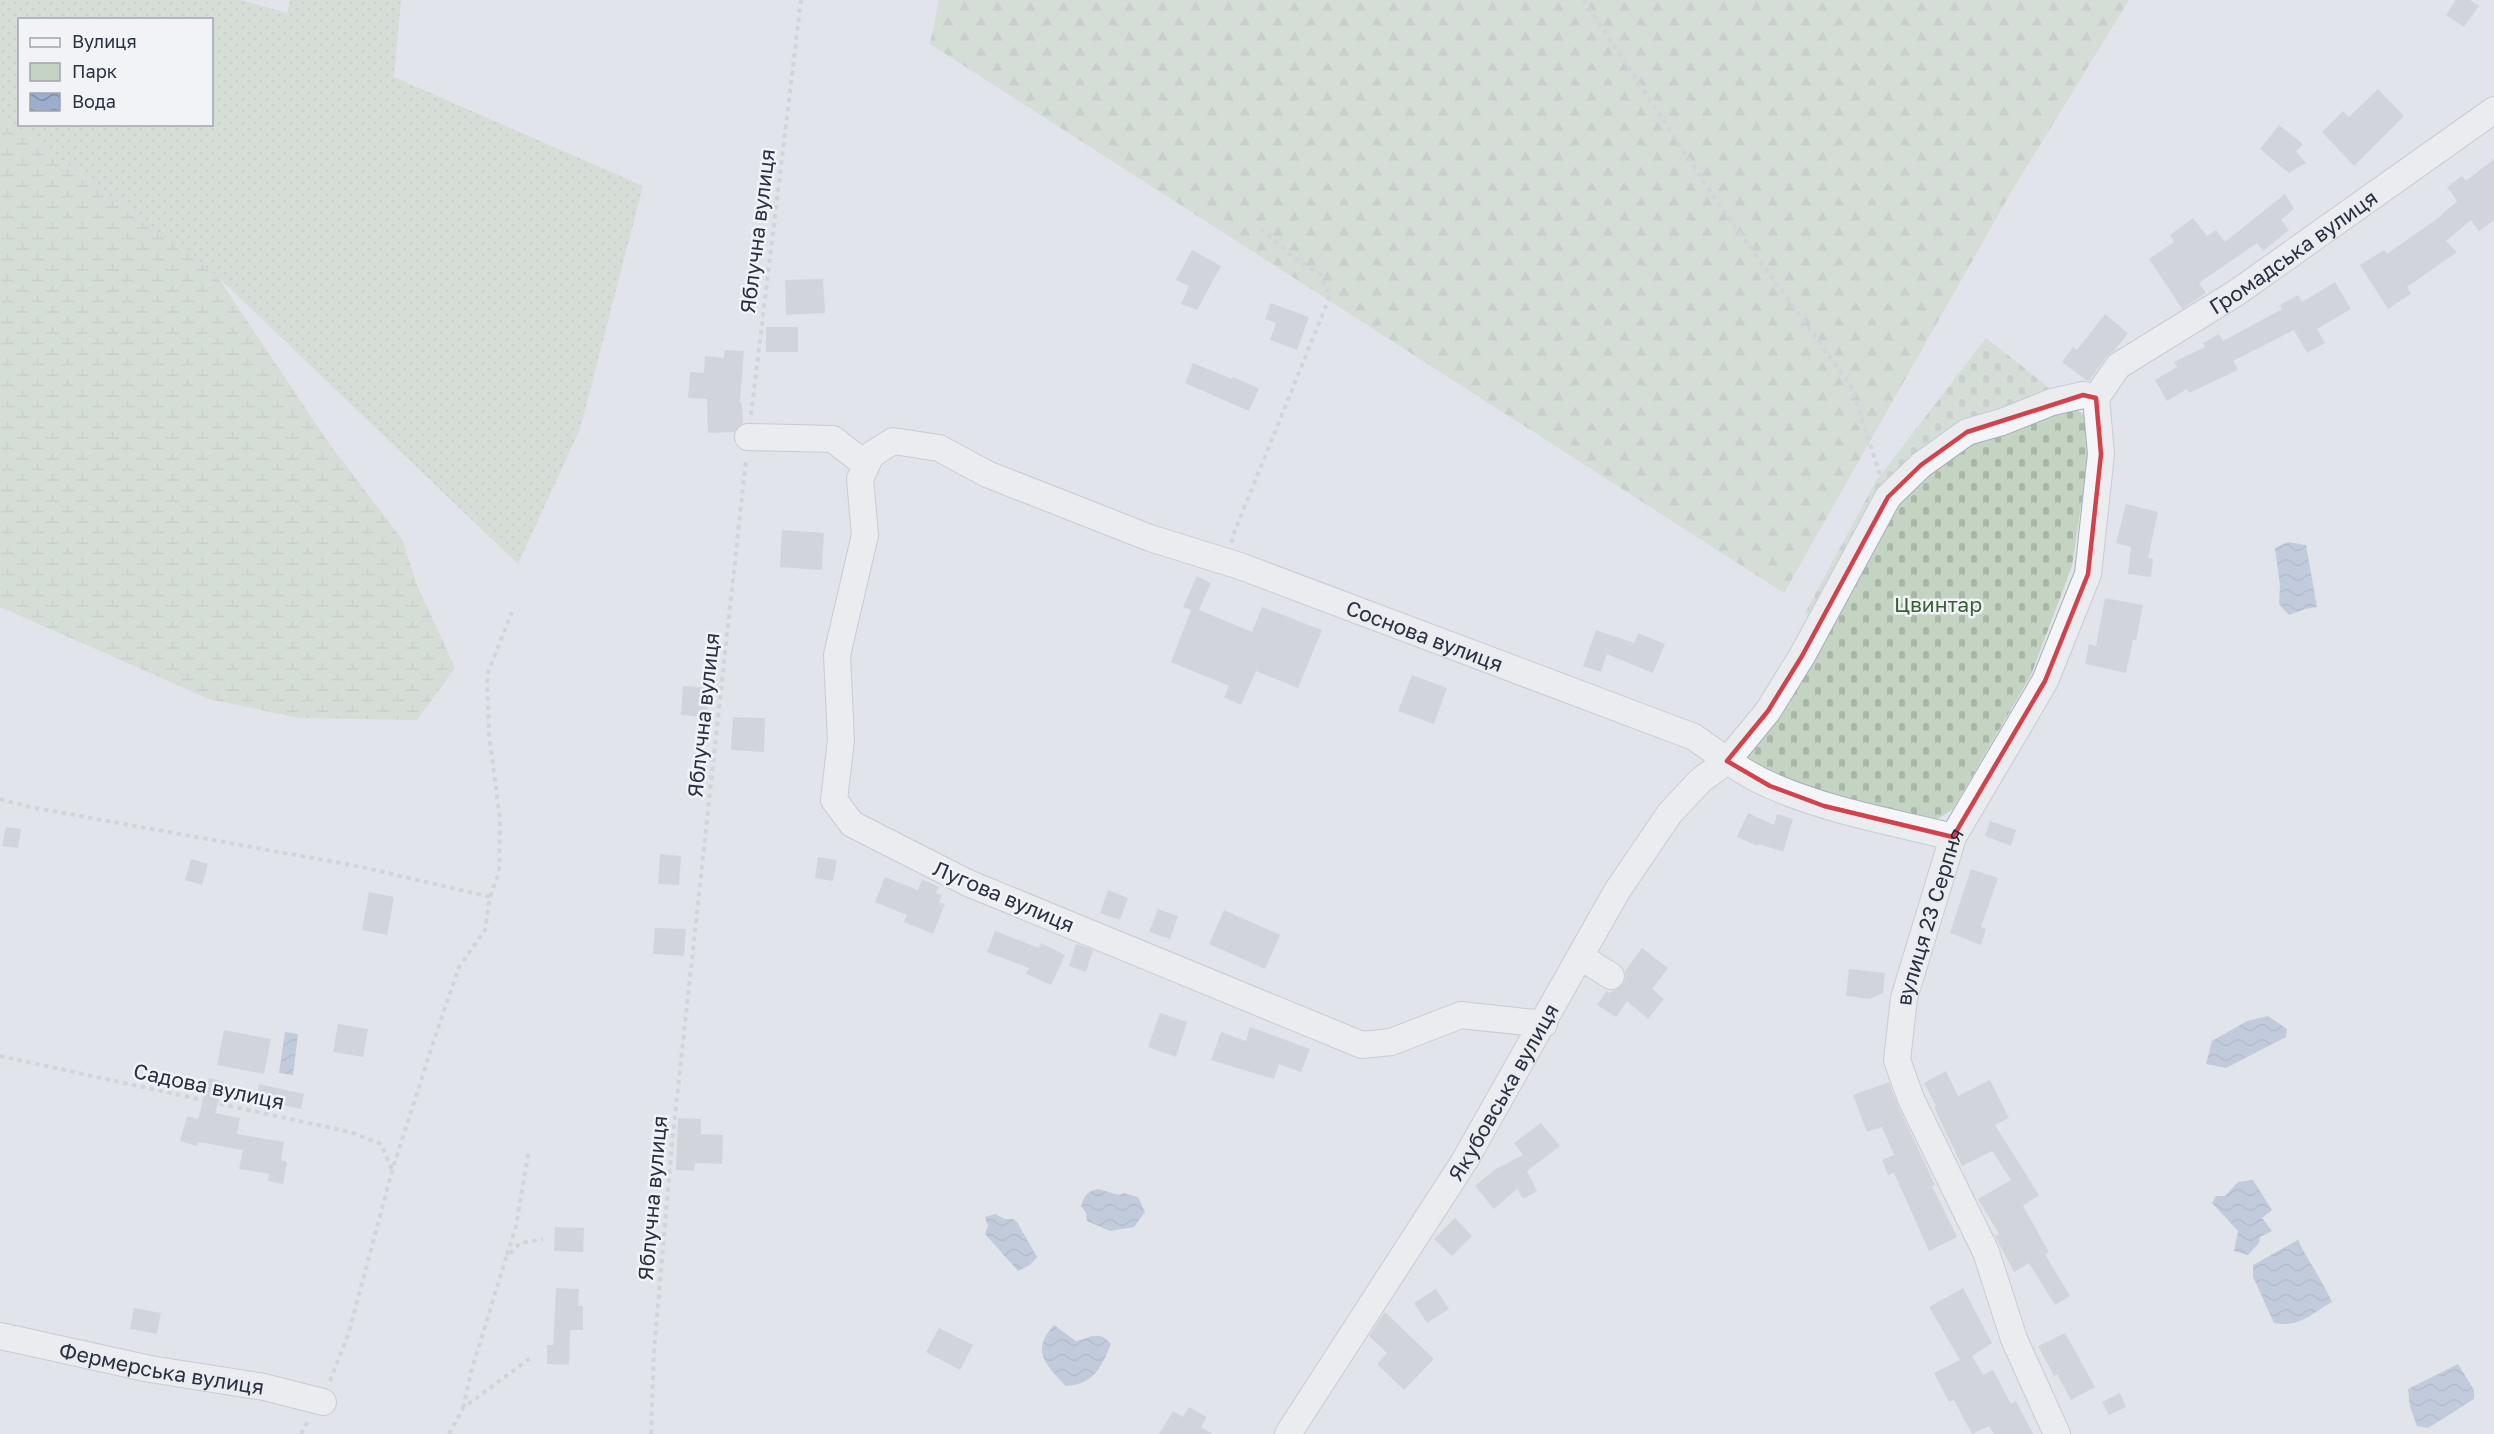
<svg xmlns="http://www.w3.org/2000/svg" width="2494" height="1434" font-family="'Golos Text',sans-serif">
	<style>
		.green { fill: url(#green-dots); fill-rule: evenodd }
		.forest { fill: url(#forest-firs) }
		.wetland { fill: url(#wetland-marsh) }
		.cemetery { fill: url(#cemetery-stones) }
		.water { fill: url(#water-waves) }
		.building { fill: #bec2cd }
		.lines { fill: none; stroke-linecap: round; stroke-linejoin: round }
		.minor-casing { stroke: #aaaeb8; stroke-width: 28 }
		.path { stroke: #bfc2c9; stroke-width: 4; stroke-dasharray: 4.5 4.5; stroke-linecap: butt }
		.minor { stroke: #f4f5f8; stroke-width: 26 }
		.marked { fill: none; stroke: #d3424b; stroke-width: 4.5; stroke-linejoin: round }
		.labels { text-anchor: middle; dominant-baseline: central; stroke-width: 5; stroke-linejoin: round; paint-order: stroke }
		.street-label { font-size: 21px; fill: #293042; stroke: #f1f3f7 }
		.park-label { font-size: 21px; fill: #395f35; stroke: #f1f3f7 }
	</style>
	<defs>
		<pattern id="green-dots" width="8" height="8" patternUnits="userSpaceOnUse" patternTransform="scale(1.5)"><rect width="8" height="8" fill="#c5d4c2"/><path d="M2 2h.1M6 6h.1" fill="none" stroke="#a9b6a8" stroke-width="1.8" stroke-linecap="round"/></pattern>
		<pattern id="forest-firs" width="22" height="20" patternUnits="userSpaceOnUse" patternTransform="scale(1.5)"><rect width="22" height="20" fill="#c5d4c2"/><path d="M5 1l3.5 6h-7zM16 11l3.5 6h-7z" fill="#a9b6a8"/></pattern>
		<pattern id="wetland-marsh" width="20" height="14" patternUnits="userSpaceOnUse" patternTransform="scale(1.5)"><rect width="20" height="14" fill="#c5d4c2"/><path d="M1 5h8M5 5V1M11 12h8M15 12V8" fill="none" stroke="#a9b6a8"/></pattern>
		<pattern id="cemetery-stones" width="16" height="16" patternUnits="userSpaceOnUse" patternTransform="scale(1.5)"><rect width="16" height="16" fill="#c5d4c2"/><path d="M2 7V4a2 2 0 0 1 4 0v3zM10 15v-3a2 2 0 0 1 4 0v3z" fill="#a9b6a8"/></pattern>
		<pattern id="water-waves" width="16" height="10" patternUnits="userSpaceOnUse" patternTransform="scale(1.5)"><rect width="16" height="10" fill="#9baecb"/><path d="M0 5q4-4 8 0t8 0" fill="none" stroke="#7e8ea6"/></pattern>
	</defs>
	<rect width="100%" height="100%" fill="#e1e4ea"/>
	<path class="green" d="M0,0H241L287,13L290,0H401L394,77L643,186L580,429L518,564L217,276L0,114ZM20,20H212V124H20Z"/>
	<path class="forest" d="M939,0H2129L2010,194L1784,593L930,44Z"/>
	<path class="wetland" d="M0,114L217,276L330,445L402,539L417,585L455,668L417,720L299,718L209,699L0,607Z"/>
	<path class="cemetery" d="M1986,338L2084,415L2088,460L2072,566L2031,675L1953,809L1930,824L1828,797L1742,762L1828,628L1805,613L1876,481Z"/>
	<g class="water">
		<path d="M2288,542L2306,545L2317,607L2305,609L2289,615L2279,604L2280,585L2275,548Z"/>
		<path d="M2268,1016L2287,1029L2286,1037L2226,1068L2206,1064L2212,1041L2247,1021Z"/>
		<path d="M285,1032L298,1034L293,1075L279,1073Z"/>
		<path d="M2253,1180L2272,1210L2262,1218L2272,1231L2260,1237L2259,1243L2248,1255L2234,1251L2238,1231L2212,1203L2216,1196H2225L2238,1182Z"/>
		<path d="M1098,1189L1119,1195L1124,1193L1138,1197L1145,1212L1134,1227L1110,1231L1087,1221L1086,1213L1081,1206C1084,1196 1087,1191 1098,1189Z"/>
		<path d="M995,1214L1005,1219H1013L1017,1222L1037,1257L1030,1265L1018,1271L985,1234L988,1226L985,1217Z"/>
		<path d="M2298,1240C2308,1261 2322,1280 2332,1302C2311,1314 2299,1328 2274,1323L2253,1277V1265Z"/>
		<path d="M1054,1325L1076,1341C1092,1337 1100,1330 1111,1344C1101,1368 1094,1384 1066,1386C1046,1365 1030,1351 1054,1325Z"/>
		<path d="M2458,1364L2474,1390V1399L2428,1428L2417,1426L2410,1407L2408,1389Z"/>
	</g>
	<g class="building">
		<path d="M2456,0H2470L2479,6L2464,27L2446,15Z"/>
		<path d="M2378,89L2404,116L2354,166L2322,132L2343,111L2349,117Z"/>
		<path d="M2279,125L2303,144L2296,151L2306,163L2289,173L2260,149Z"/>
		<path d="M2494,159V220L2479,231L2471,220L2446,241L2457,252L2407,287L2411,294L2388,309L2360,265L2384,250L2387,254L2438,218L2457,201L2447,187L2462,176L2466,181Z"/>
		<path d="M2285,194L2294,209L2281,220L2289,230L2263,251L2257,243L2199,283L2206,293L2182,309L2149,259L2174,242L2170,235L2193,218L2207,236L2216,230L2225,242Z"/>
		<path d="M1192,250L1221,266L1197,310L1181,304L1189,286L1176,280Z"/>
		<path d="M823,279L825,313L786,315L785,280Z"/>
		<path d="M2335,282L2351,309L2317,329L2325,343L2307,353L2294,330L2233,361L2238,370L2189,393L2187,389L2167,401L2155,380L2177,367L2174,362L2205,347L2203,343L2219,334L2223,341L2282,309L2280,305L2298,295L2302,302Z"/>
		<path d="M1271,303L1309,317L1297,350L1270,340L1276,323L1265,319Z"/>
		<path d="M2105,314L2128,333L2115,350L2106,357L2089,381L2086,380L2062,362L2073,347L2077,350Z"/>
		<rect x="766" y="327" width="32" height="25"/>
		<path d="M725,350L744,351L740,403H742L743,423L734,432L708,433L707,399L688,398L690,372L704,373L705,356L724,358Z"/>
		<path d="M1193,363L1232,379L1233,377L1259,388L1249,411L1185,383Z"/>
		<path d="M2126,504L2158,512L2148,558L2153,559L2151,577L2128,574L2131,547L2116,543Z"/>
		<path d="M782,530L824,533L822,570L780,567Z"/>
		<path d="M1197,576L1211,583L1199,610L1252,632L1262,607L1322,630L1298,688L1256,671L1241,705L1224,697L1229,686L1171,662L1191,610L1183,607Z"/>
		<path d="M2105,598L2143,605L2136,640H2133L2126,673L2085,664L2089,644L2096,646Z"/>
		<path d="M1596,630L1634,643L1638,633L1665,644L1653,673L1607,654L1601,672L1583,666Z"/>
		<path d="M1412,675L1447,688L1434,724L1398,711Z"/>
		<path d="M683,686L709,688L707,717L681,715Z"/>
		<path d="M733,717L765,718L764,752L731,750Z"/>
		<path d="M1748,813L1774,825L1777,814L1793,819L1783,852L1759,844L1758,846L1737,837Z"/>
		<path d="M1990,821L2016,830L2011,846L1985,836Z"/>
		<path d="M6,827L21,829L18,848L2,846Z"/>
		<path d="M660,854L681,856L679,885L658,884Z"/>
		<path d="M818,857L837,860L833,881L815,878Z"/>
		<path d="M191,859L208,864L202,885L185,880Z"/>
		<path d="M1971,869L1998,878L1981,927L1986,929L1981,945L1950,933Z"/>
		<path d="M885,877L918,890L922,879L939,887L936,893L942,895L939,902L945,904L933,934L904,922L907,915L875,902Z"/>
		<path d="M1108,890L1128,898L1120,920L1100,913Z"/>
		<path d="M369,892L394,897L387,935L362,930Z"/>
		<path d="M1158,909L1178,916L1170,939L1149,932Z"/>
		<path d="M1224,910L1280,935L1265,969L1209,944Z"/>
		<path d="M655,928L686,929L684,956L653,954Z"/>
		<path d="M995,931L1039,948L1041,943L1065,955L1051,985L1026,974L1029,968L987,952Z"/>
		<path d="M1076,944L1093,950L1086,972L1069,966Z"/>
		<path d="M1642,948L1668,968L1652,989L1664,999L1648,1019L1627,1001L1616,1017L1597,1005L1606,991L1608,993L1617,989L1623,984L1626,977L1625,971Z"/>
		<path d="M1849,969L1885,973L1883,993L1870,999L1846,996Z"/>
		<path d="M1160,1013L1187,1022L1176,1057L1148,1047Z"/>
		<path d="M338,1024L368,1029L363,1057L333,1052Z"/>
		<path d="M1250,1027L1310,1049L1301,1072L1279,1064L1274,1079L1211,1060L1221,1032L1246,1041Z"/>
		<path d="M224,1030L271,1039L264,1074L217,1065Z"/>
		<path d="M1946,1071L1958,1096L1990,1080L2009,1118L1995,1125L2039,1195L2023,1206L2049,1252L2045,1254L2070,1296L2055,1305L2029,1263L2014,1272L1995,1236L1999,1234L1978,1199L2011,1180L1992,1151L1962,1166L1934,1107L1936,1106L1924,1083Z"/>
		<path d="M209,1078L224,1082L215,1113L240,1118L237,1134L284,1142L281,1160L287,1162L283,1184L268,1181L269,1174L239,1169L243,1150L198,1142L197,1146L180,1141L187,1116L198,1119Z"/>
		<path d="M1889,1082L1898,1106L1935,1185L1932,1186L1957,1237L1929,1251L1894,1173L1888,1175L1882,1160L1894,1155L1882,1127L1867,1132L1853,1095Z"/>
		<path d="M259,1084L304,1094L301,1109L272,1103L271,1107L255,1103Z"/>
		<path d="M678,1118L701,1119V1134L723,1135L722,1164L695,1163L694,1171L676,1170Z"/>
		<path d="M1541,1123L1560,1146L1527,1171L1537,1191L1523,1199L1517,1189L1494,1209L1475,1186L1494,1170L1523,1155L1514,1143Z"/>
		<path d="M1455,1218L1472,1236L1452,1256L1434,1239Z"/>
		<path d="M555,1227L584,1228L583,1252L554,1251Z"/>
		<path d="M556,1288L579,1289L578,1306H583V1330H570L569,1365L547,1364V1345H553Z"/>
		<path d="M1963,1288L1992,1343L1972,1356L1983,1375L1993,1370L2011,1404L2016,1401L2033,1434H1994L1989,1426L1972,1434L1954,1400L1949,1402L1934,1373L1960,1360L1929,1307Z"/>
		<path d="M1436,1289L1449,1309L1427,1323L1414,1303Z"/>
		<path d="M134,1308L161,1313L157,1334L130,1329Z"/>
		<path d="M1385,1312L1434,1359L1404,1390L1377,1364L1387,1353L1369,1336Z"/>
		<path d="M939,1328L973,1345L960,1370L926,1352Z"/>
		<path d="M2065,1333L2095,1387L2071,1400L2057,1374L2054,1376L2038,1346Z"/>
		<path d="M2120,1393L2126,1407L2109,1415L2102,1402Z"/>
		<path d="M1189,1407L1207,1417L1201,1427L1213,1434H1159L1173,1411L1183,1417Z"/>
	</g>
	<g class="lines">
		<defs>
			<g id="minor">
				<path id="s1" d="M2096,398L2118,366L2236,293L2494,110"/>
				<path d="M748,437L833,439L866,465"/>
				<path d="M1581,957L1611,976"/>
				<path id="s2" d="M1544,1024L1461,1015L1391,1042L1362,1045L968,883L852,824L834,800L841,740L837,655L865,535L860,479L871,455L893,441L939,448L987,474L1150,538L1240,566L1694,737C1719,755 1744,774 1772,786C1829,811 1892,822 1953,837"/>
				<path id="s3" d="M0,1336L150,1369L264,1387L323,1402"/>
				<path id="s4" d="M1288,1434L1465,1160L1617,891L1670,813L1701,780L1727,761L1768,711L1802,656L1888,497L1921,465L1967,432L2002,422L2052,402L2083,395L2096,398"/>
				<path id="s5" d="M2057,1434L2014,1339L1986,1252L1911,1099L1897,1060L1904,998L1953,837L2045,681L2088,574L2101,454L2096,398"/>
			</g>
		</defs>
		<use href="#minor" class="minor-casing"/>
		<g class="path">
			<path d="M1584,0L1720,206L1851,386L1880,475"/>
			<path d="M751,415L801,0"/>
			<path d="M1232,543V538L1330,296L1320,275L1291,255L1261,229"/>
			<path d="M0,799L30,807L362,867L490,897"/>
			<path d="M0,1056L350,1132L381,1144L392,1170"/>
			<path d="M507,1255L516,1226L529,1149"/>
			<path d="M330,1381L349,1332L392,1171L434,1040L459,967L485,930L490,897L499,872L500,819L489,735L487,675L512,612"/>
			<path d="M463,1408L471,1372L506,1258L520,1243L543,1239"/>
			<path d="M301,1434L309,1419"/>
			<path d="M449,1434L463,1408L533,1356"/>
			<path d="M651,1434L654,1350L672,1144L746,459"/>
		</g>
		<use href="#minor" class="minor"/>
	</g>
	<path d="M0 0H2494V1434H0ZM2083,395L2096,398L2101,454L2088,574L2045,681L1953,837L1824,806L1770,786L1727,761L1768,711L1802,656L1888,497L1921,465L1967,432Z" fill="#e1e4ea" fill-opacity=".55" fill-rule="evenodd"/>
	<path class="marked" d="M2083,395L2096,398L2101,454L2088,574L2045,681L1953,837L1824,806L1770,786L1727,761L1768,711L1802,656L1888,497L1921,465L1967,432Z"/>
	<g class="labels">
		<g class="street-label">
			<text transform="translate(757 231) rotate(-83)">Яблучна вулиця</text>
			<text stroke="none"><textPath href="#s1" startOffset="248">Громадська вулиця</textPath></text>
			<text stroke="none"><textPath href="#s2" startOffset="1719">Соснова вулиця</textPath></text>
			<text transform="translate(703 715) rotate(-84)">Яблучна вулиця</text>
			<text transform="translate(1004 896) rotate(23)">Лугова вулиця</text>
			<text stroke="none"><textPath href="#s5" startOffset="555">вулиця 23 Серпня</textPath></text>
			<text transform="translate(209 1086) rotate(12)">Садова вулиця</text>
			<text stroke="none"><textPath href="#s4" startOffset="404">Якубовська вулиця</textPath></text>
			<text transform="translate(652 1198) rotate(-85)">Яблучна вулиця</text>
			<text stroke="none"><textPath href="#s3" startOffset="165">Фермерська вулиця</textPath></text>
		</g>
		<g class="park-label">
			<text x="1938" y="604">Цвинтар</text>
		</g>
	</g>
	<rect x="18" y="18" width="195" height="108" fill="#f1f3f7" stroke="#a1a5af" stroke-width="1.5"/>
	<rect x="30" y="38" width="30" height="9" fill="#f4f5f8" stroke="#a1a5af" stroke-width="1.5"/>
	<text x="72" y="48" font-size="18" fill="#293042">Вулиця</text>
	<rect x="30" y="63" width="30" height="18" fill="#c5d4c2" stroke="#a1a5af" stroke-width="1.5"/>
	<text x="72" y="78" font-size="18" fill="#293042">Парк</text>
	<rect x="30" y="93" width="30" height="18" fill="url(#water-waves)" stroke="#a1a5af" stroke-width="1.5"/>
	<text x="72" y="108" font-size="18" fill="#293042">Вода</text>
</svg>
